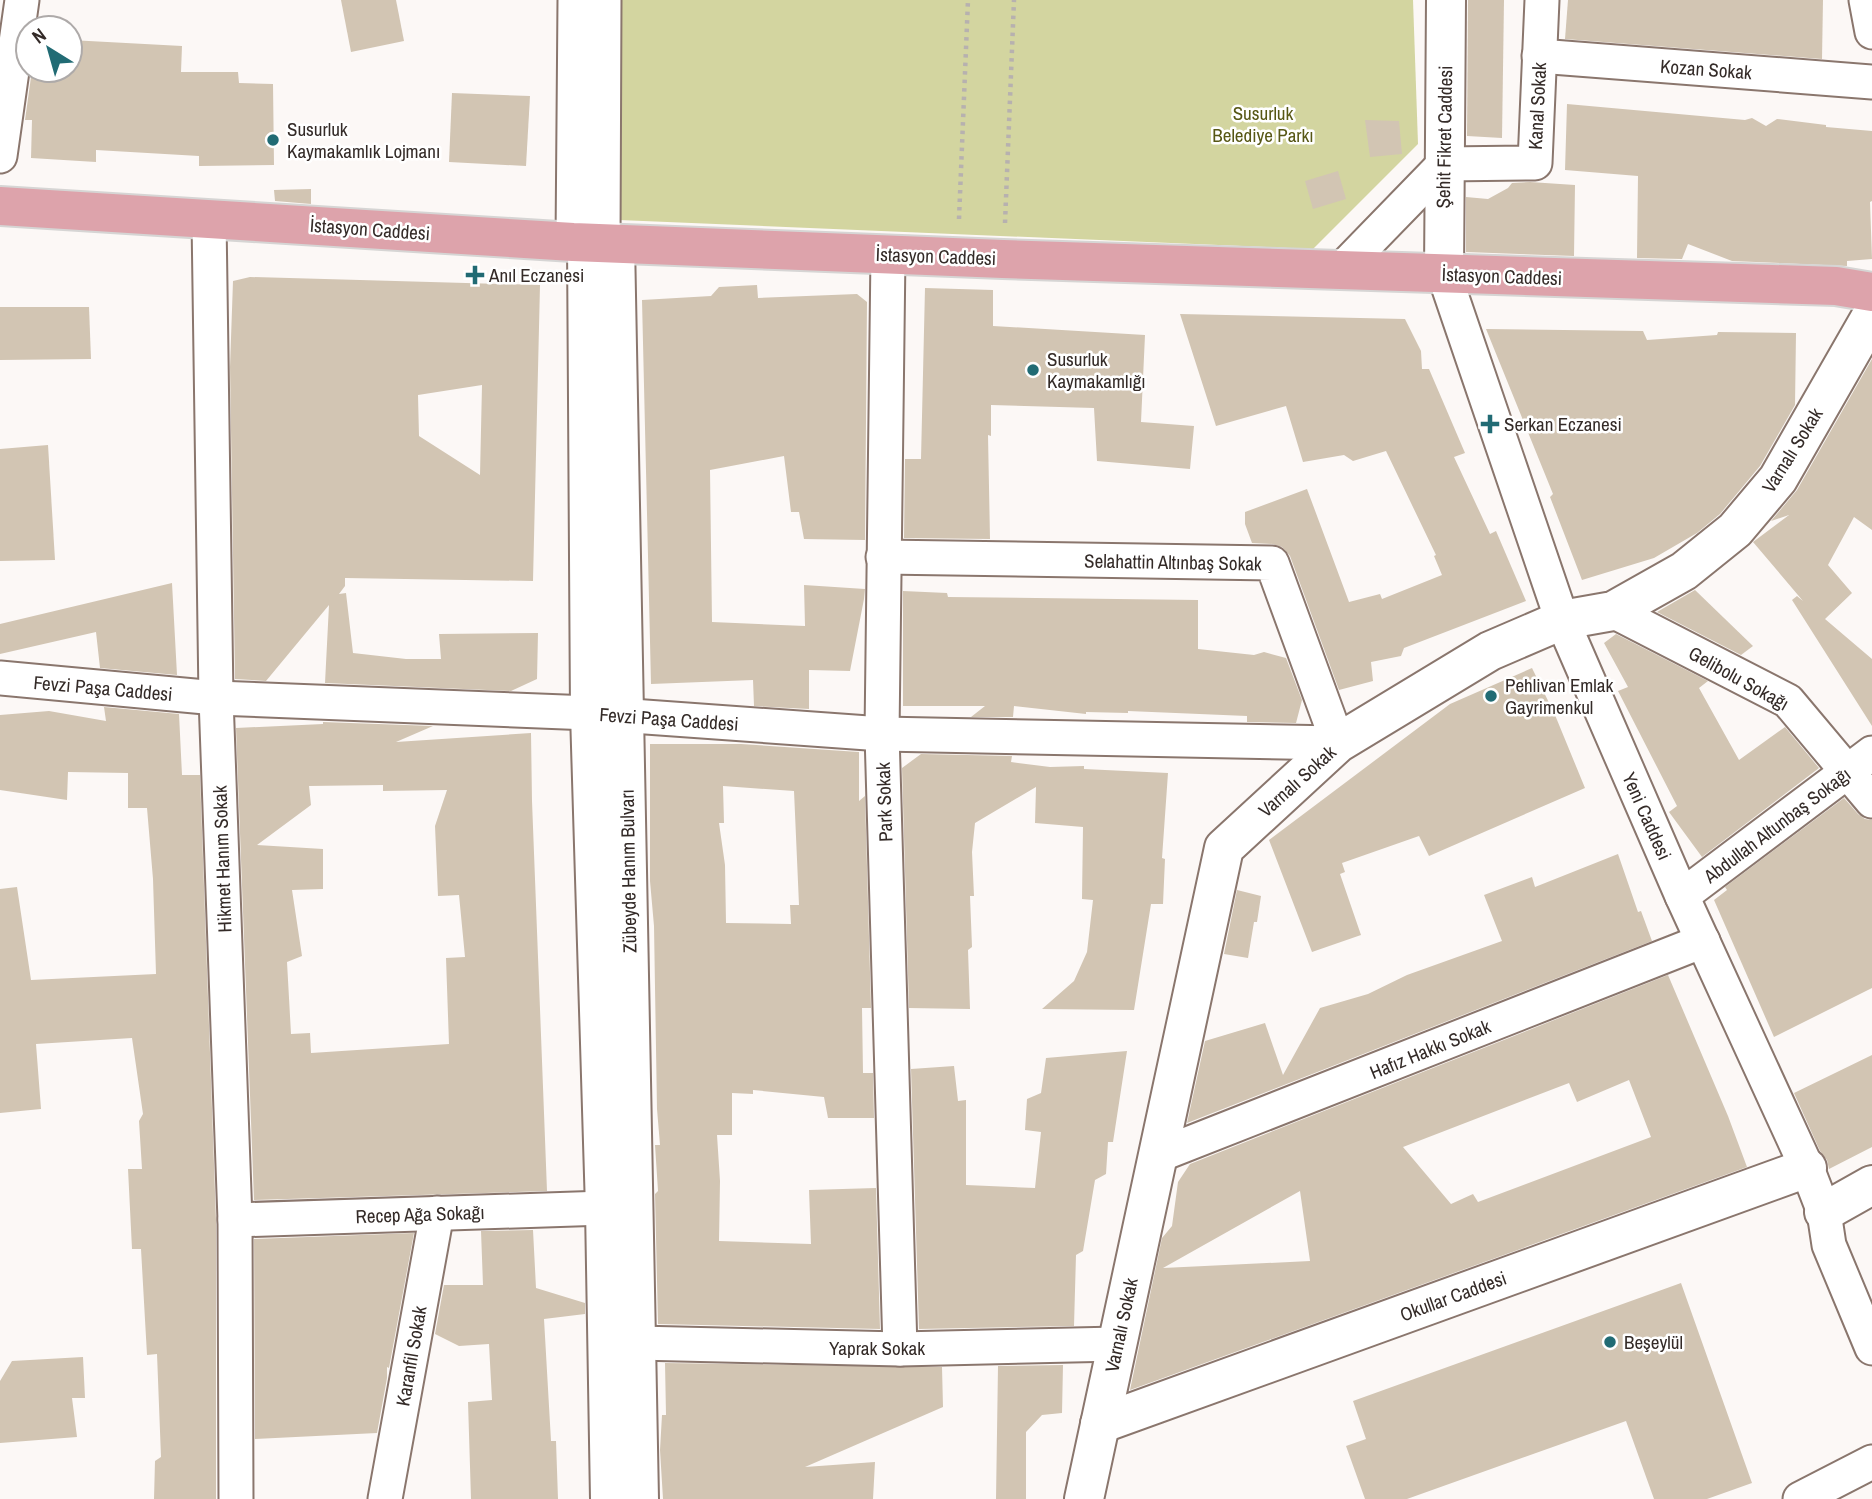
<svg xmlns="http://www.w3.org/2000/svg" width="1872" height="1499" font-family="'Archivo Narrow',sans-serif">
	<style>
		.green { fill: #d3d5a0 }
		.building { fill: #d2c5b3; fill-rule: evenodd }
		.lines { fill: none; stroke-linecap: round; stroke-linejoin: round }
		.street-casing { stroke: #8a766d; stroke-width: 37 }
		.secondary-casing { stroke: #8a766d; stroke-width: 42 }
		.primary-casing { stroke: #d6d5d4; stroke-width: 42 }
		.path { stroke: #b7b1af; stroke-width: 4.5; stroke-dasharray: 3.5 5; stroke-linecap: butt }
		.street { stroke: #fff; stroke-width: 33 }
		.secondary { stroke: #fff; stroke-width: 38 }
		.primary { stroke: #dda3ab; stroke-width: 38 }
		.poi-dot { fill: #216b74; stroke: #fff; stroke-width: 2.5 }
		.labels { text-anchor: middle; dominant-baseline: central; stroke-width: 5; stroke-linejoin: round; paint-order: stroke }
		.street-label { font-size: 19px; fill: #342b28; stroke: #fff }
		.park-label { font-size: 19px; fill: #575715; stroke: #fff }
		.poi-label { font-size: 19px; fill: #342b28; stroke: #fff; text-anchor: start }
	</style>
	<rect width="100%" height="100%" fill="#fcf8f6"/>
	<path class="green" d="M619,0H1413L1418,144L1313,249L619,220Z"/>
	<g class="building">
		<path d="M341,0H396L404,41L351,52Z"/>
		<path d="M1468,0H1504L1502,138L1467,136Z"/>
		<path d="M1568,0H1823L1822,59L1565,39Z"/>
		<path d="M70,40L182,46L181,72H238L239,83L273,84L274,165L199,166V156L96,150V162L31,158L32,120H25L32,70H70Z"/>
		<path d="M452,93L530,96L526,166L449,162Z"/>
		<path d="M1567,104L1745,120L1752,118L1766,126L1777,119L1826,125V127L1872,131V201L1870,202L1872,259L1847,261V266L1732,261L1688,244L1682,259L1637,258L1638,176L1565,170Z"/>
		<path d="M1365,120L1399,121L1402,154L1370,157Z"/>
		<path d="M1338,171L1346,199L1313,209L1305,181Z"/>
		<path d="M1530,182L1575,185L1574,256L1466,252V197L1488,199L1508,188L1512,183Z"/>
		<path d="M311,189V204L275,201L274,190Z"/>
		<path d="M250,277L540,285L533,581L345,578V586L339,594L346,593L353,653L406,659H441L439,634L538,633L537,679L511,691L325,683L329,605L266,681L235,679L230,367L233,281ZM482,385L480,475L419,436L418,395Z"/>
		<path d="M757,285L758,298L857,294L867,302L865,540L804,539L799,512H791L784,456L710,470L712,622L805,626L804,585L865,589L864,599L850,671L809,670V709L754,706L753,680L651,684L642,300L711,296L719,287Z"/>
		<path d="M925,288L993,290V326L1145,335L1141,422L1194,426L1190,469L1097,461L1094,408L991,405V436L988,435L990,539L904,538L905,459H921Z"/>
		<path d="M0,307H89L91,359L0,360Z"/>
		<path d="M1180,314L1405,319L1421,351L1422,369H1429L1465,453L1454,457L1490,534L1496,531L1526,601L1404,648L1401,656L1371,662L1373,681L1339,690L1290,556L1282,547L1273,544L1252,543L1245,524V512L1307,489L1349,602L1380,594L1382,599L1442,575L1434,556L1436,555L1386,451L1353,461L1344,455L1303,462L1286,406L1216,426Z"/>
		<path d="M1486,329L1643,331L1647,340L1717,335L1718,332L1796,333L1795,405L1760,466L1720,514L1697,533L1654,558L1582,580L1550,497L1553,494Z"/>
		<path d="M1872,359V530L1854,517L1828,565L1852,593L1825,619L1872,659V726L1792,600L1797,596L1803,601L1753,542L1789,515L1771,521L1797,490Z"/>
		<path d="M48,445L55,560L0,561V449Z"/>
		<path d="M172,583L177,675L100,668L96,632L0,654V624Z"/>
		<path d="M1695,590L1753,646L1741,655L1657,612Z"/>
		<path d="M903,591L947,593L948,597L1198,600V649L1254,655L1264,652L1286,658L1302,700L1296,723L1247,722V716L1128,711V713L1086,712V714L1014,706L1013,717H971L985,706H903Z"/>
		<path d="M1616,634L1708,681L1699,688L1739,760L1785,727L1819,768L1702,857L1669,812L1677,806L1618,691L1628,687L1604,643Z"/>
		<path d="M1532,668L1555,715L1585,788L1429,856L1419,836L1342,863L1345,872L1340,874L1361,935L1312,952L1269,840L1450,704Z"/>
		<path d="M104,707L179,714L182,775H200L216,1220V1499H154L155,1461L161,1457L157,1354L147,1355L141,1249H132L128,1169H142L139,1121L143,1114L132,1038L36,1044L41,1109L0,1113V889L17,887L31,980L156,974L153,879L147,808H128V773L68,772L67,800L0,790V715L49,711L106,721Z"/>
		<path d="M323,722L433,726L396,742L531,733L532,801L547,1191L254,1200L236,728L323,724ZM383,785V791L447,790L435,826L438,896L459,895L465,957L446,958L449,1044L311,1053L310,1033L291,1034L287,962L302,956L292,890L323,889V849L257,845L311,805L309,786Z"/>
		<path d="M650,744H741L859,752V801L865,796L871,1008H862L863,1073H873L874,1118H828L824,1097L753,1090V1094L732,1093V1135H717L720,1181L719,1241L811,1244L809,1190L876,1188L880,1329L658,1324L655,1194L658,1191L655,1145H660L657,1109L654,926L650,881ZM723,786L794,791L799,905H790L791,924L726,923L725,865L719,823H724Z"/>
		<path d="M921,754L1012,756L1011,762L1050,767L1084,766V769L1168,773L1162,858L1165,859L1163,904H1151L1134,1010L1042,1009L1074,981L1087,952L1093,900L1082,899L1083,827L1035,823L1036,787L975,823L972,852L974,896H970L972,947L968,950L970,1009L909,1008L902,768Z"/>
		<path d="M1844,798L1858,814L1865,819L1872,820V988L1774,1037L1714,900L1727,890L1725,887Z"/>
		<path d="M1618,854L1638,912L1641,911L1652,941L1187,1123L1205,1041L1265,1023L1283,1075L1320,1008L1368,994L1407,975L1502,941L1484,895L1532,877L1535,887Z"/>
		<path d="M1237,890L1261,896L1257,922H1254L1248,958L1224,954Z"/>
		<path d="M1668,975L1728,1116L1747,1167L1130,1390L1162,1238L1172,1226L1178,1182L1190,1164ZM1629,1080L1651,1137L1478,1202L1473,1194L1451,1204L1403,1147L1569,1083L1577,1102ZM1300,1191L1310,1261L1163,1268Z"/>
		<path d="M1127,1051L1113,1142H1108L1106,1174L1095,1180L1083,1251L1076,1255L1074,1326L919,1329L911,1069L954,1066L958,1101L966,1100V1185L1035,1188L1041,1132L1025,1130L1027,1099L1041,1093L1046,1058Z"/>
		<path d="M1872,1055V1147L1829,1169L1827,1160L1820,1151L1794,1093Z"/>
		<path d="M533,1230L536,1288L585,1303V1314L544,1319L551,1441H556L558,1499H471L468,1402L492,1400L489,1344L459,1346L435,1334L444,1285H483L481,1231Z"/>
		<path d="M414,1233L389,1368L387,1367V1378L377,1433L255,1439L254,1239Z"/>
		<path d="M1681,1283L1752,1483L1707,1499H1654L1626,1421L1407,1499H1365L1346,1446L1366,1439L1353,1401Z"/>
		<path d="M83,1357L85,1398H72L77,1437L0,1443V1381L12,1361Z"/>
		<path d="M665,1363L942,1367L943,1407L805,1467L875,1462L873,1499H663L660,1450L662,1415H666Z"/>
		<path d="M1063,1365L1062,1413L1042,1415L1026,1432V1499H996L998,1366Z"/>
	</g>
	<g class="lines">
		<defs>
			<g id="street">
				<path d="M1866,0L1872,32"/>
				<path d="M1539,56L1872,82"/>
				<path d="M0,156L22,0"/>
				<path d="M209,219L216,698L235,1220L236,1499"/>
				<path d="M573,242L575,0"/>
				<path d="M603,242L604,0"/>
				<path d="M888,254L882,734L900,1349"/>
				<path d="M1341,270L1444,164L1535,163L1542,0"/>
				<path d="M1444,274L1562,620L1682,896L1807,1168L1824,1212L1829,1245L1872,1348"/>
				<path d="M1613,611L1788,701L1872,801"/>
				<path d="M0,678L216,698L590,713L882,734L1338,743L1272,563L883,557"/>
				<path d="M1682,896L1872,753"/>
				<path d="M1157,1156L1703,941"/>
				<path d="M235,1220L605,1208"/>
				<path d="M637,1343L900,1349L1118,1344"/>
				<path d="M385,1499L437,1213"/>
				<path d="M1800,1499L1872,1462"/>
			</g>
			<g id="secondary">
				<path d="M587,242L590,713L605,1208L610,1499"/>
				<path d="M615,243L639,1499"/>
				<path d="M1444,274L1446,0"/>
				<path d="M1824,1212L1872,1185"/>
				<path d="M1100,1424L1807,1168"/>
				<path d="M1084,1499L1224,848L1338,743L1490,651L1562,620L1613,611L1684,571L1735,530L1778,479L1872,315"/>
			</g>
			<path id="primary" d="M0,206L573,242L1003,259L1836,286L1872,292"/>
		</defs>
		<use href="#street" class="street-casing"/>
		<use href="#secondary" class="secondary-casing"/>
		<use href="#primary" class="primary-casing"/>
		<g class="path">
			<path d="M959,219L968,0"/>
			<path d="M1005,223L1014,0"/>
		</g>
		<use href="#street" class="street"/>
		<use href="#secondary" class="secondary"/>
		<use href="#primary" class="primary"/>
	</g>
	<g class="poi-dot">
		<circle cx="273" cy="140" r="7"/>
		<path d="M471.5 264.5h7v7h7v7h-7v7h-7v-7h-7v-7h7z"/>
		<circle cx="1033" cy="370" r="7"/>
		<path d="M1486.5 413.5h7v7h7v7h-7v7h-7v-7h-7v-7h7z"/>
		<circle cx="1491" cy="696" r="7"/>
		<circle cx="1610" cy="1342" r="7"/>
	</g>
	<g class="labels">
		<g class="street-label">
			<text transform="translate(1706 69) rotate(4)">Kozan Sokak</text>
			<text transform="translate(1537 106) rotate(-87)">Kanal Sokak</text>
			<text transform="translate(1444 137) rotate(-89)">Şehit Fikret Caddesi</text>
			<text transform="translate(370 229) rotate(4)">İstasyon Caddesi</text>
			<text transform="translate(936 256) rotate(2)">İstasyon Caddesi</text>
			<text transform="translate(1502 276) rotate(2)">İstasyon Caddesi</text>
			<text transform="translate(1792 450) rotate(-58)">Varnalı Sokak</text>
			<text transform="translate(1173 562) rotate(1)">Selahattin Altınbaş Sokak</text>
			<text transform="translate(1739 678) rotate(29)">Gelibolu Sokağı</text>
			<text transform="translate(103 688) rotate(5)">Fevzi Paşa Caddesi</text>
			<text transform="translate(669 719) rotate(4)">Fevzi Paşa Caddesi</text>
			<text transform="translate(1297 781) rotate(-42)">Varnalı Sokak</text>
			<text transform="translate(884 802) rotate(-92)">Park Sokak</text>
			<text transform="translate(1647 816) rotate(66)">Yeni Caddesi</text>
			<text transform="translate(1777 825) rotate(-37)">Abdullah Altunbaş Sokağı</text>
			<text transform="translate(222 859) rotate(-92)">Hikmet Hanım Sokak</text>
			<text transform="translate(628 871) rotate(-91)">Zübeyde Hanım Bulvarı</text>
			<text transform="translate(1430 1049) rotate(-22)">Hafız Hakkı Sokak</text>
			<text transform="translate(420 1214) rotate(-2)">Recep Ağa Sokağı</text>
			<text transform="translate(1453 1296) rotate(-20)">Okullar Caddesi</text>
			<text transform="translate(1121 1325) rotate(-78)">Varnalı Sokak</text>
			<text x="877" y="1348">Yaprak Sokak</text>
			<text transform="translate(411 1356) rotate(-80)">Karanfil Sokak</text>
		</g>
		<g class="park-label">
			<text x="1263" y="113">Susurluk<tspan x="1263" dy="22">Belediye Parkı</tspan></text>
		</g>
		<g class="poi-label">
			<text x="287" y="129">Susurluk<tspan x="287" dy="22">Kaymakamlık Lojmanı</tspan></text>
			<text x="489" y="275">Anıl Eczanesi</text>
			<text x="1047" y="359">Susurluk<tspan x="1047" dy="22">Kaymakamlığı</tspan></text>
			<text x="1504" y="424">Serkan Eczanesi</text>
			<text x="1505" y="685">Pehlivan Emlak<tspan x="1505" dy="22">Gayrimenkul</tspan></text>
			<text x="1624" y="1342">Beşeylül</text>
		</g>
	</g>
	<g transform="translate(49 49) rotate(323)"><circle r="33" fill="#ffffff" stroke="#aeaaa9" stroke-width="2"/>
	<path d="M0-5L12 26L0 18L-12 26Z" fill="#216b74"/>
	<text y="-10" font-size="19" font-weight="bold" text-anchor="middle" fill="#342b28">N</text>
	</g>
</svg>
